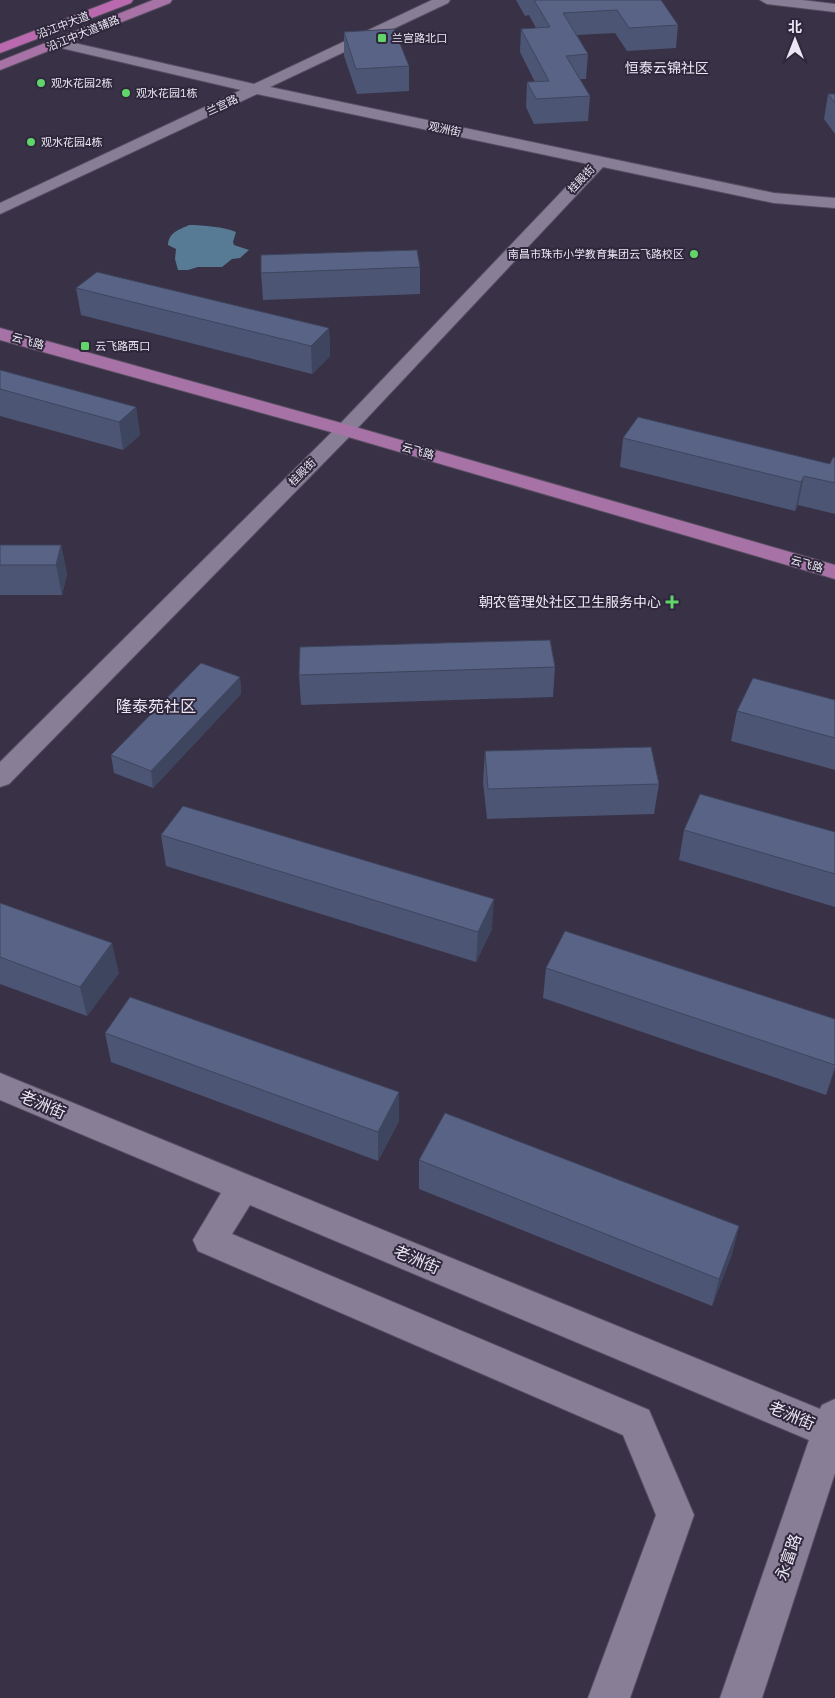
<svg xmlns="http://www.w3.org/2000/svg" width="835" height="1698" font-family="'IBM Plex Sans','Noto Sans SC',sans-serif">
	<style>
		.water { fill: #577b94 }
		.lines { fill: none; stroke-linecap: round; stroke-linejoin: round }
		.minor-casing { stroke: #554e60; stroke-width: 2 }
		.major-casing { stroke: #554e60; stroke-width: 2 }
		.highway-casing { stroke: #554e60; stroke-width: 2 }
		.minor { fill: #887f97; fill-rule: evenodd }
		.major { fill: #a772a5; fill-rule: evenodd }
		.highway { fill: #bb69ae; fill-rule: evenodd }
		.wall { fill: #4c5573 }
		.shaded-wall { fill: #3e455e }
		.building { fill: #586386; stroke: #3e455e }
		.poi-dot { fill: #61d46a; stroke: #2f273b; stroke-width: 2 }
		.labels { text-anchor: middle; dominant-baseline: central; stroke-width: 4; stroke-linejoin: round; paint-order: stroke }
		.far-street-label { font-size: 11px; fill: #eae6f3; stroke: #2f273b }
		.far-poi-label { font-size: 11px; fill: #eae6f3; stroke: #2f273b; text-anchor: start }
		.far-quarter-label { font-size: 14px; fill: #eae6f3; stroke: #2f273b }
		.poi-label { font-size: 14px; fill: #eae6f3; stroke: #2f273b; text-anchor: end }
		.quarter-label { font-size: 16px; fill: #eae6f3; stroke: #2f273b }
		.near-street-label { font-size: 16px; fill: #eae6f3; stroke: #2f273b }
	</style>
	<rect width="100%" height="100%" fill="#393146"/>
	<path class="water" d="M189,225C203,225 224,227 236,232L233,242L234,245L249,250L240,258L232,259L222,267H198L188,270H178L175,259L176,249L168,245C169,232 179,230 189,225Z"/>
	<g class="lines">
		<defs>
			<g id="minor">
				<path d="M432,0H450L448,3L270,87L774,193L835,198V208L774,203L603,167L352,434L9,784L0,787V762L338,426L588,164L257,94L0,214V203L241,90L57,47L52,46L50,43L52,40L57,39L254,84Z"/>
				<path d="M760,0H802L835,4V12L767,4Z"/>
				<path d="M0,1073L820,1409L822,1405L835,1399V1473L762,1698H720L809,1440L250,1205L232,1234L649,1410L694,1515L630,1698H588L656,1515L623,1435L198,1251L193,1240L221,1193L0,1100Z"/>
			</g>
			<g id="major">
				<path d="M153,0H172L170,3L0,70V61Z"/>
				<path d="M0,328L352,426L835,565V579L338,434L0,340Z"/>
			</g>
			<path id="highway" d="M114,0H133L131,3L0,53V44Z"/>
		</defs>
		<use href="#minor" class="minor-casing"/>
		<use href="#major" class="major-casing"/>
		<use href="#highway" class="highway-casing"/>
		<use href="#minor" class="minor"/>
		<use href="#major" class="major"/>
		<use href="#highway" class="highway"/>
	</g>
	<g class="wall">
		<path d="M516,0H661L678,25L676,48L627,51L615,33L577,35L588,54L586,79H580L590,96L588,121L534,124L526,107L527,82H535L520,52L521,29L536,28L529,15L525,16Z"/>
		<path d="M344,32L409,66V91L357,94L344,56Z"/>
		<path d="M828,94H835V134L824,119Z"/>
		<path d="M420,267V294L263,300L261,273Z"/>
		<path d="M76,288L329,328L330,356L312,374L81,315Z"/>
		<path d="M0,370L136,407L140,435L123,450L0,416Z"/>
		<path d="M623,438L830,464L835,458V514L798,505L795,511L620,467Z"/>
		<path d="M0,545H61L67,574L62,595H0Z"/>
		<path d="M555,667L553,697L301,705L299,675Z"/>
		<path d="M240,677L241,694L153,788L114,773L111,755Z"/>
		<path d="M835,700V770L731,741L737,711Z"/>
		<path d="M485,751L659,784L654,814L487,819L483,782Z"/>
		<path d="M684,830L835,832V907L679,860Z"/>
		<path d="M161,835L492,929L476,962L166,866Z"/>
		<path d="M0,903L119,973L87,1016L0,984Z"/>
		<path d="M546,968L835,1019V1069L826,1095L543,998Z"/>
		<path d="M105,1033L399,1121L378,1161L111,1062Z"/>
		<path d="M419,1160L739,1226L732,1254L712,1306L419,1189Z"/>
	</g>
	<g class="shaded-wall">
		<path d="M329,328L330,356L312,374L311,346Z"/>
		<path d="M136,407L140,435L123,450L119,422Z"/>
		<path d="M804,476L798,505L795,511L801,482Z"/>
		<path d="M61,545L67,574L62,595L56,565Z"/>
		<path d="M240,677L241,694L153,788L151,771Z"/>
		<path d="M494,899L492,929L476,962L478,932Z"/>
		<path d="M112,943L119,973L87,1016L80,987Z"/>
		<path d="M835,1066V1069L826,1095Z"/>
		<path d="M399,1092V1121L378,1161V1132Z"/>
		<path d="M739,1226L732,1254L712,1306L719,1279Z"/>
	</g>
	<g class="building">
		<path d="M534,0H661L678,25L629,28L617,10L563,13L588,54L566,56L590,96L536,99L527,82L549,81L521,29L550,27Z"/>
		<path d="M394,29L409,66L356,69L344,32Z"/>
		<path d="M828,94H835V103Z"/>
		<path d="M417,250L420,267L261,273V255Z"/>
		<path d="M97,272L329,328L311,346L76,288Z"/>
		<path d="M0,370L136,407L119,422L0,389Z"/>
		<path d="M638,417L830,464L833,457L835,458V483L804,476L801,482L623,438Z"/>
		<path d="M0,545H61L56,565H0Z"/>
		<path d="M550,640L555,667L299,675L300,647Z"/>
		<path d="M201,663L240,677L151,771L111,755Z"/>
		<path d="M753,678L835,700V738L737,711Z"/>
		<path d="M651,747L659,784L488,789L485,751Z"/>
		<path d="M700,794L835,832V874L684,830Z"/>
		<path d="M183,806L494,899L478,932L161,835Z"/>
		<path d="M0,903L112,943L80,987L0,957Z"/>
		<path d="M565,931L835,1019V1065L546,968Z"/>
		<path d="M130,997L399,1092L378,1132L105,1033Z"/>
		<path d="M445,1113L739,1226L719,1279L419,1160Z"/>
	</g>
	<g class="poi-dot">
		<rect x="377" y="33" width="10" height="10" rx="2.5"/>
		<circle cx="41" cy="83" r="5"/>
		<circle cx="126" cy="93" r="5"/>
		<circle cx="31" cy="142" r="5"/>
		<circle cx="694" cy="254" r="5"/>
		<rect x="80" y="341" width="10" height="10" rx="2.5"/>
		<path d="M669.5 594.5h5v5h5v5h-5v5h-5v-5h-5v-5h5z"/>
	</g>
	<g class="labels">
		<g class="far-street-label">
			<text transform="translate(63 25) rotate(-21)">沿江中大道</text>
			<text transform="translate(83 33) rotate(-22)">沿江中大道辅路</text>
			<text transform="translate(222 105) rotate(-25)">兰宫路</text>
			<text transform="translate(445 129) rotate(12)">观洲街</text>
			<text transform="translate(581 179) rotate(-47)">桂殿街</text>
			<text transform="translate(28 341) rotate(16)">云飞路</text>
			<text transform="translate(418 451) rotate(16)">云飞路</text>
			<text transform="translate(302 472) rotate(-45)">桂殿街</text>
			<text transform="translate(807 564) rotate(16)">云飞路</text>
		</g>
		<g class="far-poi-label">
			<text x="392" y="38">兰宫路北口</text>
			<text x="51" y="83">观水花园2栋</text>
			<text x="136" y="93">观水花园1栋</text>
			<text x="41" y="142">观水花园4栋</text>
			<text x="684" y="254" text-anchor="end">南昌市珠市小学教育集团云飞路校区</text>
			<text x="95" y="346">云飞路西口</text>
		</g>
		<g class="far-quarter-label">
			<text x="667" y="68">恒泰云锦社区</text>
		</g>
		<g class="poi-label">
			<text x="661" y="602">朝农管理处社区卫生服务中心</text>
		</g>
		<g class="quarter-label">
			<text x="156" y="706">隆泰苑社区</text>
		</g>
		<g class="near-street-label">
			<text transform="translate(43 1104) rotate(23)">老洲街</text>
			<text transform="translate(417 1259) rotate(23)">老洲街</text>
			<text transform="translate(792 1415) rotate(23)">老洲街</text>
			<text transform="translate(788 1557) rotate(-71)">永富路</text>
		</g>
	</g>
	<g transform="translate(795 40)" stroke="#2f273b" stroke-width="4" paint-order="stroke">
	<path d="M0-4L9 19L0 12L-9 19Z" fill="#eae6f3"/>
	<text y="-8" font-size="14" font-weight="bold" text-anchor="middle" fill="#eae6f3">北</text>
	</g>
</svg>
